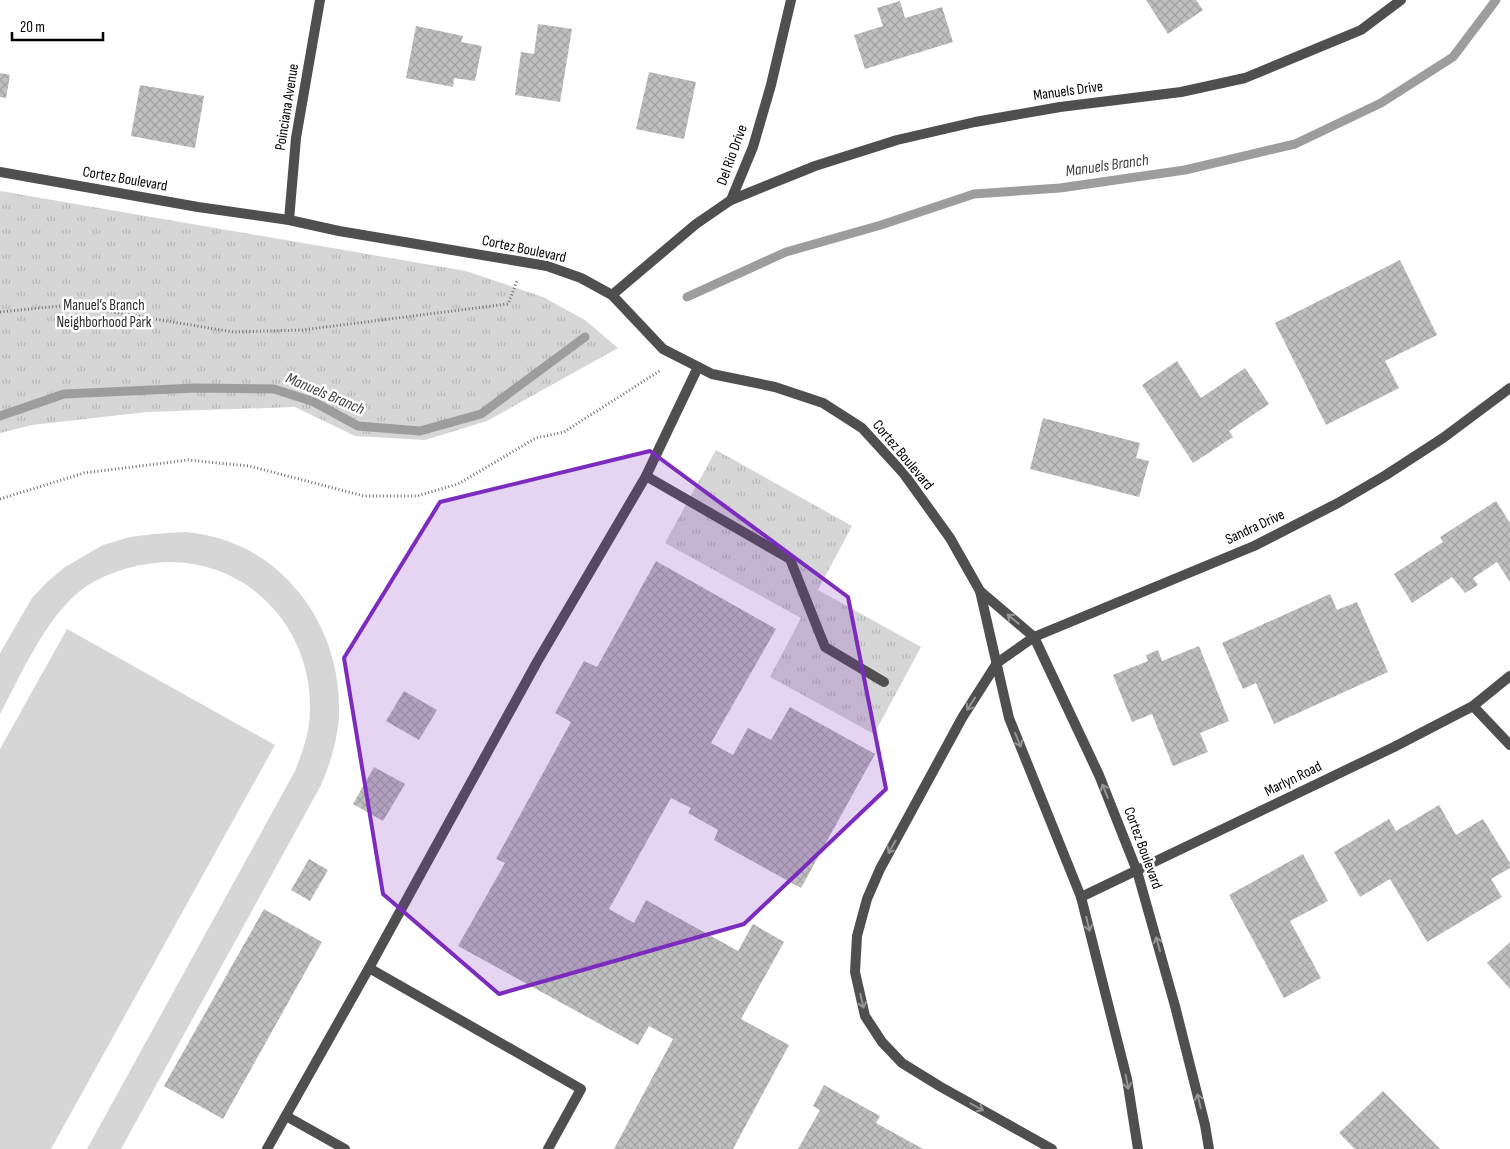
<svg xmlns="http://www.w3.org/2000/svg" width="1510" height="1149" font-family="'Sofia Sans Condensed',sans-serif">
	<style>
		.park { fill: url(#park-tufts) }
		.pitch { fill: #d6d6d6 }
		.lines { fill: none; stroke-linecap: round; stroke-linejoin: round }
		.stream { stroke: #9d9d9d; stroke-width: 9 }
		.building { fill: url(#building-cross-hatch) }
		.path { stroke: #717171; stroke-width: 3; stroke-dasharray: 1 2.5; stroke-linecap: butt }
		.service { stroke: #4f4f4f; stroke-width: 10 }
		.minor { stroke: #4f4f4f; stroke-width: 10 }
		.oneway { stroke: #959595 }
		.marked { fill: #7b2cbf; fill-opacity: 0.2; stroke: #7b2cbf; stroke-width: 4; stroke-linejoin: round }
		.labels { text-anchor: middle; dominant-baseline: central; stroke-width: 5; stroke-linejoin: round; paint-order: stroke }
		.street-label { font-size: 15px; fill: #000; stroke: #fff }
		.park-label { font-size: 15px; fill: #2d2d2d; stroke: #fff }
		.water-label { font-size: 16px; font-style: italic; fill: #3e3e3e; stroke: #fff }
	</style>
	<defs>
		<pattern id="park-tufts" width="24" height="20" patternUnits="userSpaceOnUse" patternTransform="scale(1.25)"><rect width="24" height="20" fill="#d6d6d6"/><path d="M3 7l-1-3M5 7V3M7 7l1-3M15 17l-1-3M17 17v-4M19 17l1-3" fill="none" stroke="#b6b6b6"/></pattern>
		<pattern id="building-cross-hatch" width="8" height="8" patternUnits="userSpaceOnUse" patternTransform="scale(1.25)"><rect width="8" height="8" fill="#bfbfbf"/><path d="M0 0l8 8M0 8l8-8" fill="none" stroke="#a2a2a2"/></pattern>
	</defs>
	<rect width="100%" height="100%" fill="#fff"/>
	<g class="park">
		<path d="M0,191L466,271L543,297L585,320L618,348L487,421L425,440L355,436L295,407L147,412L32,425L0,433Z"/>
		<path d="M716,450L852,526L818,590L921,647L874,734L770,677L801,618L665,543Z"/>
	</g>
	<g class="pitch">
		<path d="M184,532C280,539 343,624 339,717C337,742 330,765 320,787L121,1149H87L295,771C301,755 307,740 309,724C319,638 256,562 169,562C138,563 105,572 80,591C45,619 21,675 0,714V653L32,598L47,582L65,567L103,545L130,537L154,534Z"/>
		<path d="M67,629L275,745L51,1149H0V749Z"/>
	</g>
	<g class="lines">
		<g class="stream">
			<path d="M687,297L786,252L881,225L974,194L1060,188L1185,170L1295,144L1381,103L1453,57L1496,0"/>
			<path d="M0,416L64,394L195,388L274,389L314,402L358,426L420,431L481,414L585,337"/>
		</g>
	</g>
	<g class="building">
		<path d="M1146,0H1196L1203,10L1168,34Z"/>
		<path d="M900,1L905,18L942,7L953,42L865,69L854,35L883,26L877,8Z"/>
		<path d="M538,24L572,29L560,102L515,95L521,52L534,54Z"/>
		<path d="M416,26L463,36L461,42L482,46L475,81L454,78L453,87L406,78Z"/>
		<path d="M649,72L696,82L684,139L636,129Z"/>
		<path d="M0,73L10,75L6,98L0,97Z"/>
		<path d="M140,85L204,96L195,148L131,136Z"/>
		<path d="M1400,260L1437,335L1385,361L1399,388L1326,425L1275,323Z"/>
		<path d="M1177,361L1201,398L1245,368L1269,404L1229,431L1233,437L1193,463L1142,385Z"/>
		<path d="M1043,418L1140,443L1136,458L1149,461L1139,497L1030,469Z"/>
		<path d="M1496,501L1510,523V582L1497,562L1473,578L1478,585L1465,593L1452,577L1412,603L1394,574L1443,542L1440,537Z"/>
		<path d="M656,561L776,629L711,743L733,755L748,728L771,740L790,707L875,754L801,888L714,840L718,830L688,813L691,808L671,798L609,909L634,923L646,900L738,951L753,924L784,942L741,1019L789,1045L733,1149H614L673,1039L649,1026L638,1045L458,946L505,863L496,859L571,722L555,713L584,661L597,667Z"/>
		<path d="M1330,594L1337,610L1357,602L1388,672L1274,724L1256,683L1243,689L1222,643Z"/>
		<path d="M1199,646L1229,721L1200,733L1208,752L1173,766L1152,714L1132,722L1113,675L1148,661L1146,655L1158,650L1162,661Z"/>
		<path d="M404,691L437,710L419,740L386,721Z"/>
		<path d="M374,767L405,784L383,821L353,804Z"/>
		<path d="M1439,805L1456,835L1483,819L1510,863V868L1491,879L1502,897L1427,942L1390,879L1360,897L1334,852L1389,819L1396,831Z"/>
		<path d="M1303,854L1328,901L1290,921L1321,978L1284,998L1229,895Z"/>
		<path d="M309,859L328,870L310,901L291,890Z"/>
		<path d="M264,909L322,942L223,1119L164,1086Z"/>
		<path d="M1510,942V989L1487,963Z"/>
		<path d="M824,1085L880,1116L876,1123L923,1149H798L820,1110L813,1106Z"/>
		<path d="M1383,1091L1440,1149H1355L1339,1133Z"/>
	</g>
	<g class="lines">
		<g class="path">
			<path d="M0,312L71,305L233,332L302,330L508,304L517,281"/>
			<path d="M0,499L84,473L188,460L249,466L364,496H417L458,484L536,438L564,432L661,370"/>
		</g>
		<g class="service">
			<path d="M646,476L790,559L825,647L884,682"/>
			<path d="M997,663L962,718L880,869L867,899L857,936L855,972L865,1016L882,1042L902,1063L941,1087L1052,1149"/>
			<path d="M369,968L581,1089L548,1149"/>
			<path d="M286,1116L345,1149"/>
			<path d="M267,1149L369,968L537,662L646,476L698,367"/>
		</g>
		<g class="minor">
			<path d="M0,172L198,207L289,220L339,231L547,266L581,278L612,295L663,349L712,374L775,387L823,403L862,428L904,474L950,538L980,591L1009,718L1081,897L1127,1079L1138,1149"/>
			<path d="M731,200L815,166L897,140L975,122L1060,107L1181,92L1245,78L1361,30L1401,0"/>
			<path d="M289,220L296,138L320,0"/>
			<path d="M612,295L696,224L731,200L753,147L771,85L791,0"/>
			<path d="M980,591L1034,637L1099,775L1137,871L1175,1006L1205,1125L1209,1149"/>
			<path d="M997,663L1034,637L1254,546L1338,503L1386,475L1443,438L1510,388"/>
			<path d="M1473,706L1510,745"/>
			<path d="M1081,897L1394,747L1473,706L1510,676"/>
		</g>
	</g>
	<defs><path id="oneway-shaft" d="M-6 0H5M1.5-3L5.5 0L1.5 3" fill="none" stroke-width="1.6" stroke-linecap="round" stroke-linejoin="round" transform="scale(1.25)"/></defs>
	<g class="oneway">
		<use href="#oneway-shaft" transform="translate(1013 619) rotate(-140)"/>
		<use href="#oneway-shaft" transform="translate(971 704) rotate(122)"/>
		<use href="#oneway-shaft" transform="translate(1018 740) rotate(68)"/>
		<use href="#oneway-shaft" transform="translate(1105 791) rotate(-112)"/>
		<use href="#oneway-shaft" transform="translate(892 847) rotate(119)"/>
		<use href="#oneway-shaft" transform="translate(1088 924) rotate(76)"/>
		<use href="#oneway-shaft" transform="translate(1158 944) rotate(-106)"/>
		<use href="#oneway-shaft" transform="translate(862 1001) rotate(77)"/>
		<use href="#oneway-shaft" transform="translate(1127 1082) rotate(79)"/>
		<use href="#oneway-shaft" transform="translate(1199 1101) rotate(-104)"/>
		<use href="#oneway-shaft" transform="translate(977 1107) rotate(29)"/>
	</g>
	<path class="marked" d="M650,451L848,597L886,789L744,924L499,994L383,894L344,658L440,502Z"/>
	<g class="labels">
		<g class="street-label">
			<text transform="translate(1068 91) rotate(-8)">Manuels Drive</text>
			<text transform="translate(287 107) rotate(-81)">Poinciana Avenue</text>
			<text transform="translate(732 155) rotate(-70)">Del Rio Drive</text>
			<text transform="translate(125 179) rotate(10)">Cortez Boulevard</text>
			<text transform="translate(524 249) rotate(12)">Cortez Boulevard</text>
			<text transform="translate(903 455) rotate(50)">Cortez Boulevard</text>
			<text transform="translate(1255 527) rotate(-25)">Sandra Drive</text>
			<text transform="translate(1293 779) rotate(-26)">Marlyn Road</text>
			<text transform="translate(1143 848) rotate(70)">Cortez Boulevard</text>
		</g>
		<g class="park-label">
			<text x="104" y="305">Manuel’s Branch<tspan x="104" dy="17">Neighborhood Park</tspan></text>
		</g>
		<g class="water-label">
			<text transform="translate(1107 166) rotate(-8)">Manuels Branch</text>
			<text transform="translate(325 394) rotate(23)">Manuels Branch</text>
		</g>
	</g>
	<path d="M12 32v8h91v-8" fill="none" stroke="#000000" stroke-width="2.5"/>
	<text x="20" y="32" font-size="15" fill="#000000" stroke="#ffffff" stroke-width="4" paint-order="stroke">20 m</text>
</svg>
